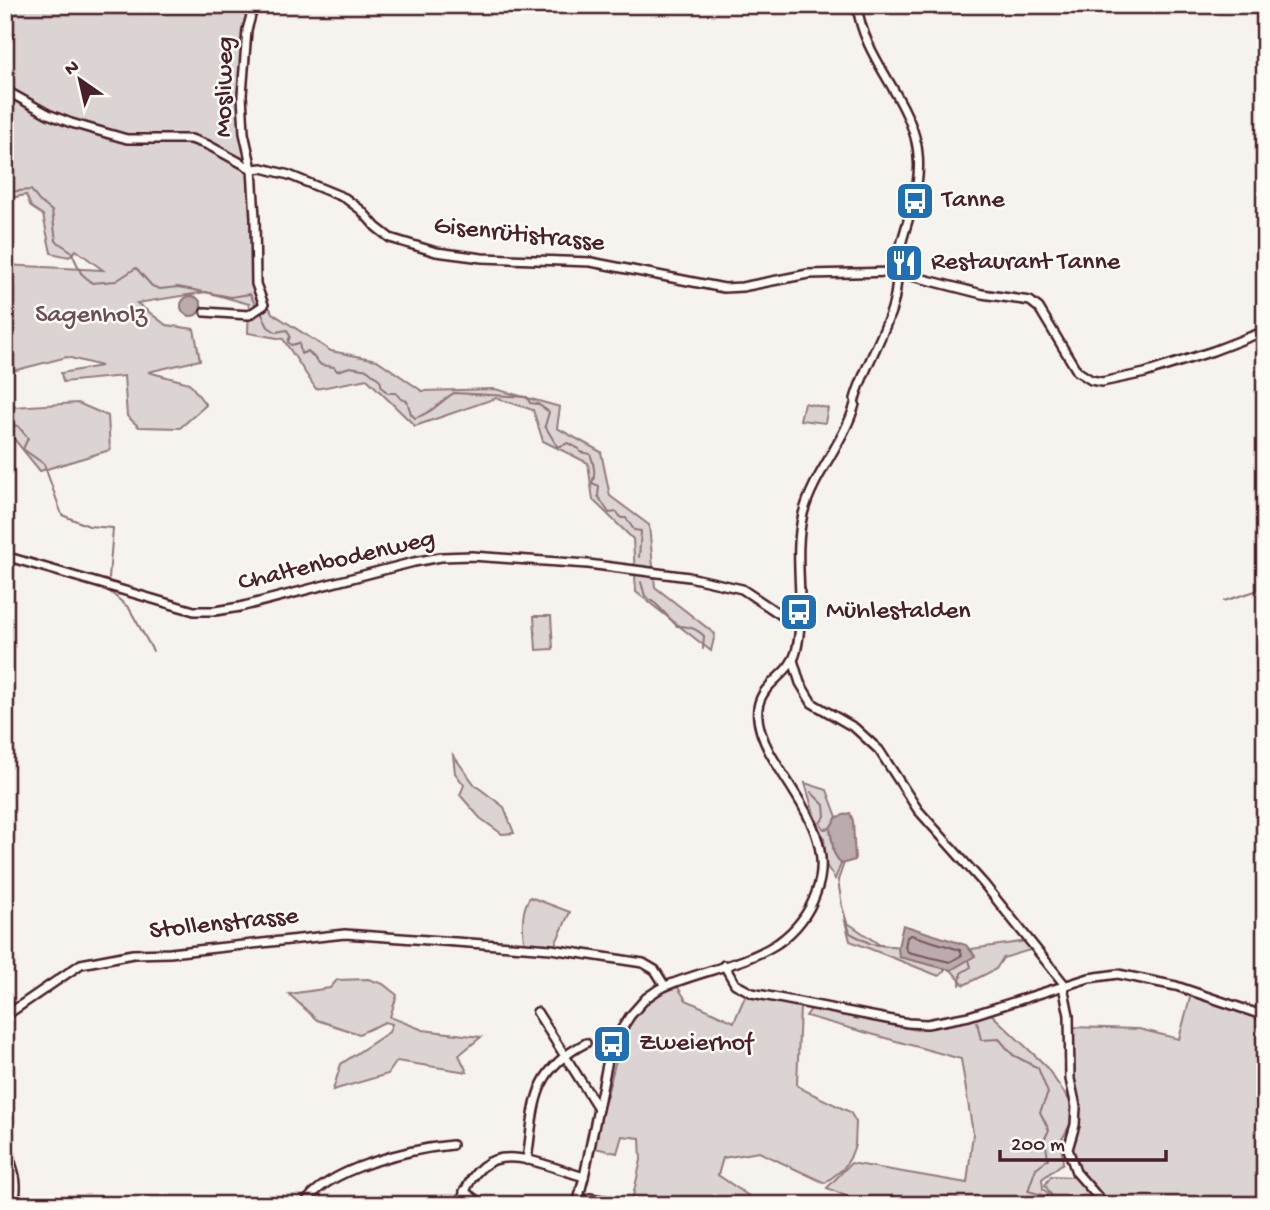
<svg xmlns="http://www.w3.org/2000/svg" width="1270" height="1210" font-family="'Gochi Hand',sans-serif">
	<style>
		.green { fill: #dcd4d2; stroke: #937a7e; stroke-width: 2 }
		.water { fill: #bbabac; stroke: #8e7378; stroke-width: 2 }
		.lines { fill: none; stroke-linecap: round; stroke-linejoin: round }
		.shore { stroke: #77575f; stroke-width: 2 }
		.stream { stroke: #8e7378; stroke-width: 2 }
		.minor-casing { stroke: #4a1f2b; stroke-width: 12 }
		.minor { stroke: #fdfcf7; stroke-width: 7 }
		.labels { text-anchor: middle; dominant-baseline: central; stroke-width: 5; stroke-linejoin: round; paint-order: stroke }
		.street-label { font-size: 26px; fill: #4a1f2b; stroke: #fdfcf7 }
		.poi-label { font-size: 26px; fill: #4a1f2b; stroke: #fdfcf7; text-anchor: start }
		.park-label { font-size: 26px; fill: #6e4c55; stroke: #fdfcf7 }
	</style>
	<rect width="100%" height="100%" fill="#f6f3ef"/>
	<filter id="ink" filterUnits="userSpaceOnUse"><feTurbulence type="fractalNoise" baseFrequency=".0143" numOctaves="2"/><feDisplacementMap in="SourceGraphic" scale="14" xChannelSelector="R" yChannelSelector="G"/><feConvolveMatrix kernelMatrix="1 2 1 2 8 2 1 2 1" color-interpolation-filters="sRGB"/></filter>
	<g filter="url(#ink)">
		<g class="green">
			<path d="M5,5H254L247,30L242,95L252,169L256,278L272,313L331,351L377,360L422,391L495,389L560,407L557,428L601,452L610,496L649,525L655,587L715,634L711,651L636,592L633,539L593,500L588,463L543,441L533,410L496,398L415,426L367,379L316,389L283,339L248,333L249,304L206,292L137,303L166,325L194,329L200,360L148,372L189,383L206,405L180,428L139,427L127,416L124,376L63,382L61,373L101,366L67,357L5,373V265L103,270L76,250L69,257L51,253L43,215L31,207L26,195L5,199Z"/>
			<path d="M5,399L13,407L78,403L108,416L110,450L40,471L11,435L5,436Z"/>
			<path d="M804,403L828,408L825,423L800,420Z"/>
			<path d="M534,616H551L553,649L536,650Z"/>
			<path d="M453,755L475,785L504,807L514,833L502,834L480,818L460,795L464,785L455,773Z"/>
			<path d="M805,783L827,790L837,817L830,828L834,853L841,864L835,879L826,865L824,838L817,824Z"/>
			<path d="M530,897L570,912L553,949L525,946C522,930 521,910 530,897Z"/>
			<path d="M845,921L880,945L898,947L900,957L946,969L939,976L850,941Z"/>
			<path d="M1027,941L1031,946L1030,950L1003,958L996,969L964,985L951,970L974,956L971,949Z"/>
			<path d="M368,979L383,984L397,995L390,1017L423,1030L481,1037L459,1055L467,1072L397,1061L388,1074L333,1090L341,1064L389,1032L392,1024L385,1022L359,1034L317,1020L289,994L330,988L337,980Z"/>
			<path d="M677,986L686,1000L734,1022L746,994L800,1007L797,1085L804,1090L850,1112L856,1122L855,1145L850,1158L843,1169L825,1183L759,1152L723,1158L718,1175L749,1196L750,1205H631L641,1160L640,1138L622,1136L617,1153L595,1148C597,1129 602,1113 607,1095C620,1046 624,1007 677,986Z"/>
			<path d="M1191,994L1265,1020V1205H1113L1102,1199L1079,1170L1072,1149L1079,1124V1105L1074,1079L1072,1027L1139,1029L1179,1039Z"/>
			<path d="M811,1009L917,1030L964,1021L989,1012L1045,1065L1072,1104L1071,1123L1061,1141L1063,1163L1042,1179L1043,1189L1052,1196L1045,1185L1051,1176L1075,1177L1100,1205H867L827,1188L851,1163L967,1183L973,1133L961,1059L806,1016Z"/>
		</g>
		<g class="water">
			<circle cx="191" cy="306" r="10"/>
			<path d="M850,813L853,821L855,860L841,864L834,853L830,828L837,817Z"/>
			<path d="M903,925L966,945L975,956L951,970L899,957L898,947Z"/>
		</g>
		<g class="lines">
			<path class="shore" d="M911,935L960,950L962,955L950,962L908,952L905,947L907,937Z"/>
			<g class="stream">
				<path d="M5,192L31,190L39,201L52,211L56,241L71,251L81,273L92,283L116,281L136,268L152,286L160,289L178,287L231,297L250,294L256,306"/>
				<path d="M260,310L268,327L276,332L287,330L290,336L288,342L291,345L299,343L301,354L308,351L321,365L334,367L337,371L350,367L368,370L380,380L382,388L388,393H396L401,399L407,401L411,414L415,418C431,414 443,399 454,393L527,397L530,403L538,404L549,412L545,426L557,446H561L568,443L579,449L580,452L590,454C594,462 596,476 592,483L599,486L598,496L609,513L617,512L621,518H626L634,530L641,531L639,557"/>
				<path d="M5,424L18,426L28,438L23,449L44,464L62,515L89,526L113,528L109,578"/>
				<path d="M641,582L645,596L656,604L677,626C688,626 696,628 704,636L703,649"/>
				<path d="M109,591L129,608L153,651"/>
				<path d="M1224,601L1265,588"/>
				<path d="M811,792L824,805L825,816L820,823L824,829L830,828"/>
				<path d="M844,863L838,880L842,906L850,933L871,944L898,947"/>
				<path d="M960,985L961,973L971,967L969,960"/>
				<path d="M977,1022L981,1040L999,1039L1013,1055L1038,1068L1048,1093L1040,1112L1049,1130L1045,1138L1048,1159L1036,1168L1028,1191L1047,1196L1048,1205"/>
			</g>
			<defs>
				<g id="minor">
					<path d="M5,90L48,114L71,123L127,139H191L208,145L252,169L262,168L289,175L345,198L361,210L376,227L390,238L436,252L482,258L591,262L724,288L742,287L808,274L896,272L982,294L1030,301L1039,308L1077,371L1091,380L1102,382L1145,373L1213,351L1265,331"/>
					<path d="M205,312L249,315L264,305L256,284L255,218L252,169L244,133L242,95L247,30L254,5"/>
					<path d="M855,399C864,367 884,337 893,305C899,284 896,262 902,241C912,205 925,175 915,137C902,90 863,55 857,5"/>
					<path d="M5,556L194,611H215L240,607L414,562L441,557L472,556L588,564L689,577L742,589L799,627"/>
					<path d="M793,660L800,683L812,703L855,728L879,750L918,810L984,884L1065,985"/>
					<path d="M724,965L735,984L752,993L908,1023L927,1024L969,1016L1089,978L1118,974L1176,986L1265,1016"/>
					<path d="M1063,986L1069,1015L1070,1079L1076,1107L1075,1125L1068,1149L1076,1172L1105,1205"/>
					<path d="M537,1012L598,1108"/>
					<path d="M5,1016L81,964L133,954L170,953L345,934L551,949L643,963L655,970L665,986"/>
					<path d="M5,1145C12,1167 21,1182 13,1205"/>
					<path d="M527,1160C535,1104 531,1071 586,1043"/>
					<path d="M464,1191L483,1205"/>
					<path d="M590,1198L608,1201"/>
					<path d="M304,1205C326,1168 411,1149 452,1145"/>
					<path d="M460,1205C482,1132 530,1161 584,1177"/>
					<path d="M577,1205L584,1177L609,1055L614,1041L630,1016L646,998L659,989C697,971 743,966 778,943C795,931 809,913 816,893C836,841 795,797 770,753C763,740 756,724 758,708C761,683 790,675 796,652C807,608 792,559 803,514C813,475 845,441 855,404"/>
					<path d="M607,1205L608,1201L623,1204"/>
				</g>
			</defs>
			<use href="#minor" class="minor-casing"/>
			<use href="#minor" class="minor"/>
		</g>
	</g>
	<defs>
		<symbol id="bus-square" viewBox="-11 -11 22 22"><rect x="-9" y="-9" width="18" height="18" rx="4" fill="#1f6fb2" stroke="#fdfcf7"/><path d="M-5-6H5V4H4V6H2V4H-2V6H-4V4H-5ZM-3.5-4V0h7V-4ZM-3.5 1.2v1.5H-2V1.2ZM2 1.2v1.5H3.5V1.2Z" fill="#fff"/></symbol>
		<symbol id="restaurant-square" viewBox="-11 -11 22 22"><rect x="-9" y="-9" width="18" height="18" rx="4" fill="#1f6fb2" stroke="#fdfcf7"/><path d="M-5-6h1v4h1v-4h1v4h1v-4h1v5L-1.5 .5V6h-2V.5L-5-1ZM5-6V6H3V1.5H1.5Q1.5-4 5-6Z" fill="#fff"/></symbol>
	</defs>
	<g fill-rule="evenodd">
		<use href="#bus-square" x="893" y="179" width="44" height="44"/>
		<use href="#restaurant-square" x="882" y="241" width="44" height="44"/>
		<use href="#bus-square" x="777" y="590" width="44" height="44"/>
		<use href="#bus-square" x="590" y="1022" width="44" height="44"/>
	</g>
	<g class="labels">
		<g class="street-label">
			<text transform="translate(226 87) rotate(-89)">Mosliweg</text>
			<text transform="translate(519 236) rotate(6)">Gisenrütistrasse</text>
			<text transform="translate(337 562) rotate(-13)">Chaltenbodenweg</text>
			<text transform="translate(224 925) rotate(-6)">Stollenstrasse</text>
		</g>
		<g class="poi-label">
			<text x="942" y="201">Tanne</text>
			<text x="931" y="263">Restaurant Tanne</text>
			<text x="826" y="612">Mühlestalden</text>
			<text x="639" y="1044">Zweierhof</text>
		</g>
		<g class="park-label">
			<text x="91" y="316">Sagenholz</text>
		</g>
	</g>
	<rect width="1270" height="1210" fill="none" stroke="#fdfcf7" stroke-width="28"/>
	<rect x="14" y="14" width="1242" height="1182" fill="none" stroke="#4a1f2b" stroke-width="2.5" filter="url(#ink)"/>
	<g transform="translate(80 80) rotate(326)" stroke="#fdfcf7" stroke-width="5" paint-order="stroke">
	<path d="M0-5L12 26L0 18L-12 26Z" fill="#4a1f2b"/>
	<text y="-10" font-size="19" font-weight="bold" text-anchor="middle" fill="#4a1f2b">N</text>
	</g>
	<path d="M1000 1150v10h166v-10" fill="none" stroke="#4a1f2b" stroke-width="3.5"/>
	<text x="1011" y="1150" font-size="21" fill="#4a1f2b" stroke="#fdfcf7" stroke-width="5" paint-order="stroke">200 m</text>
</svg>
